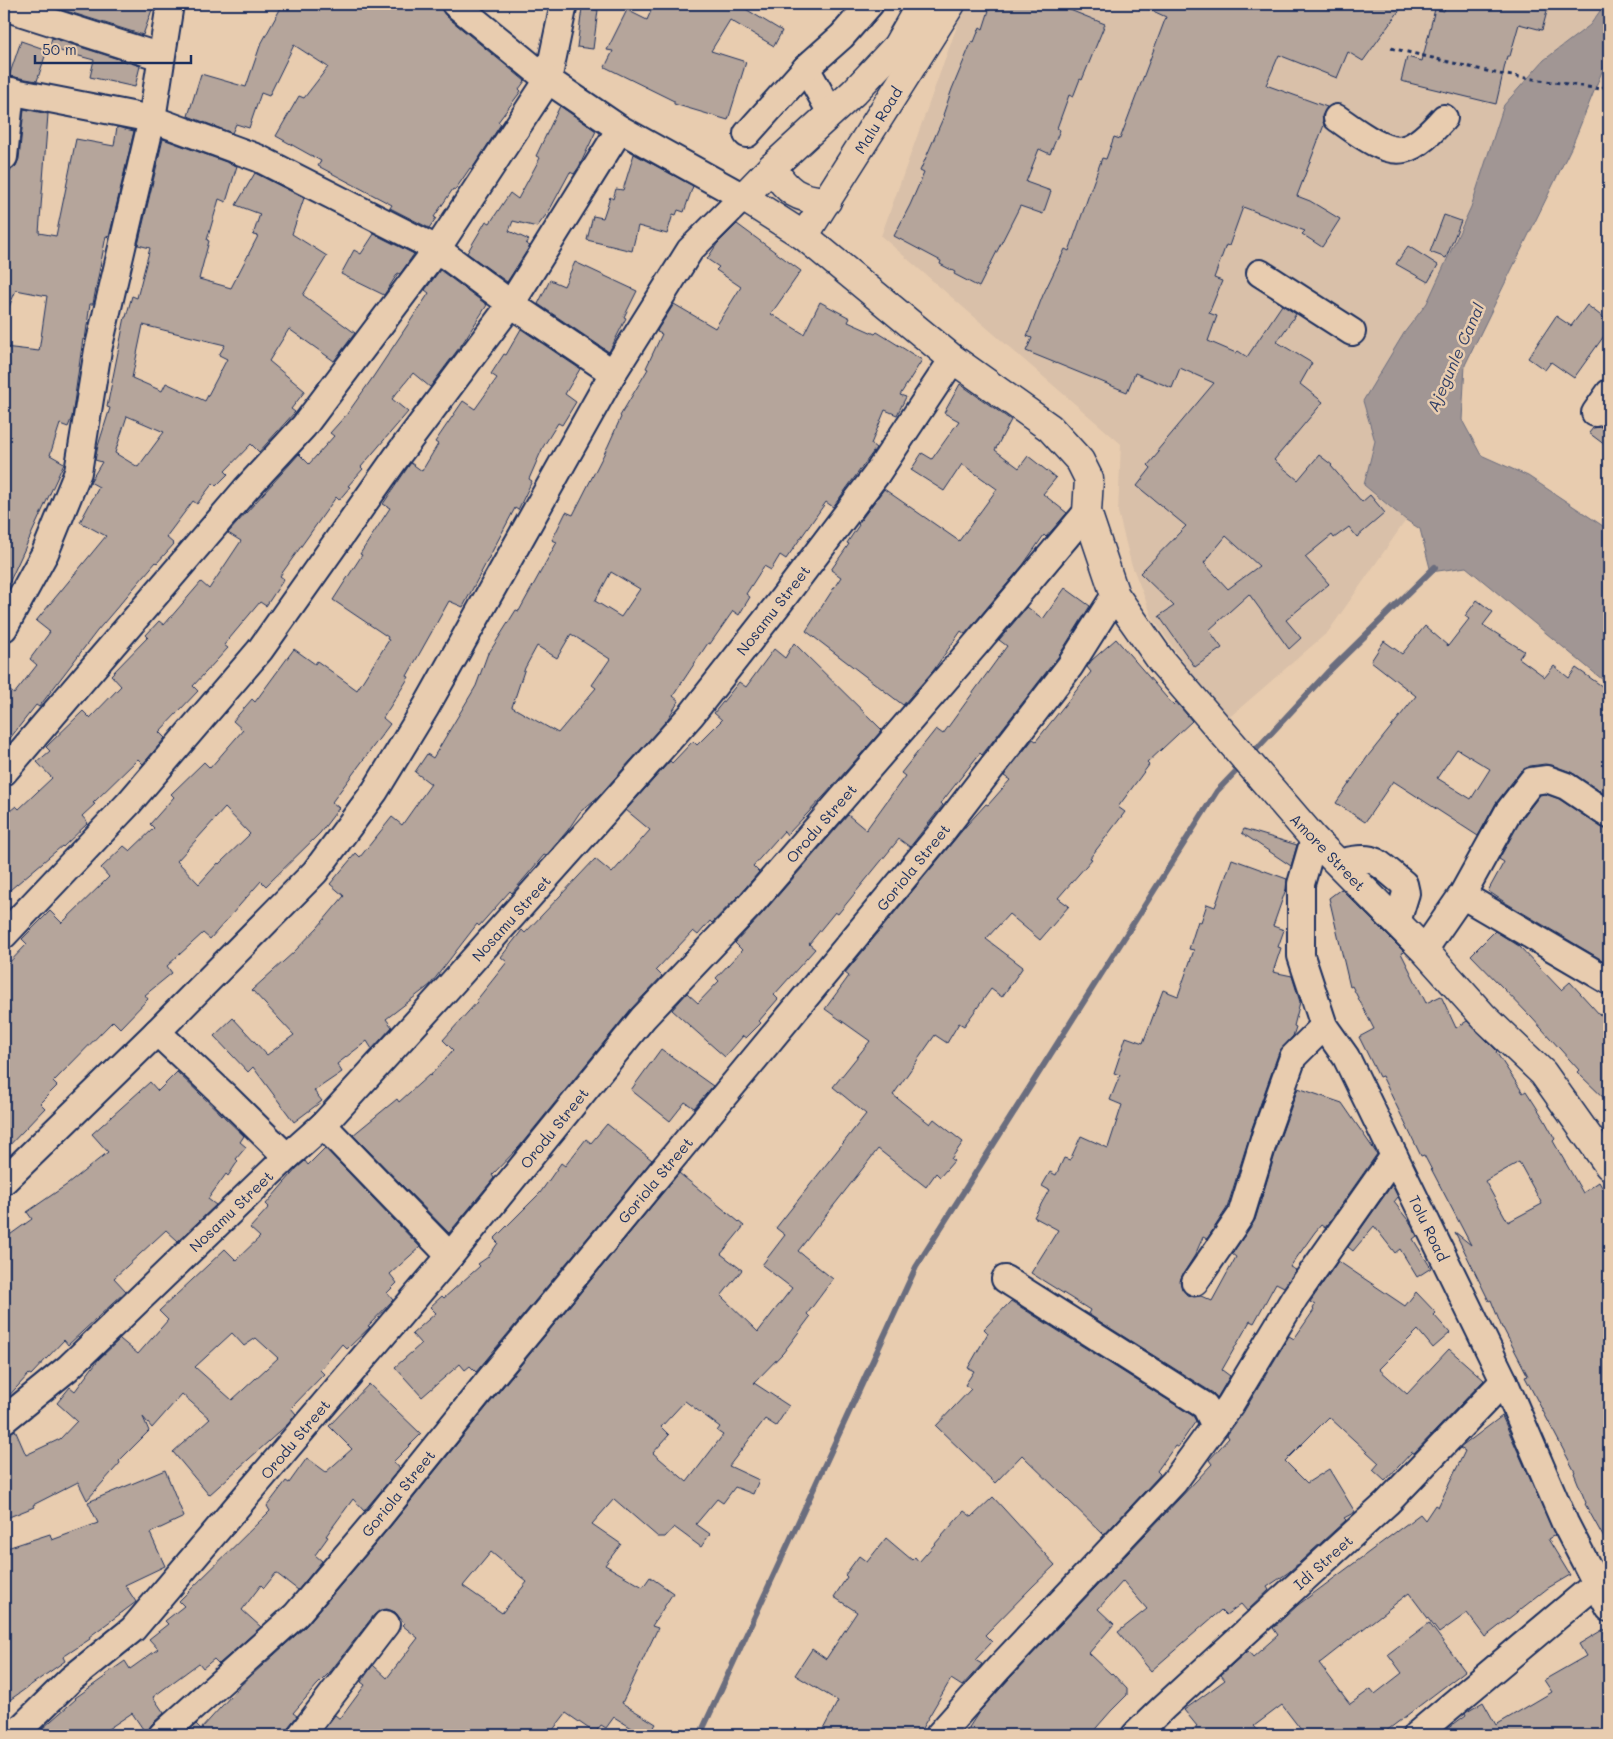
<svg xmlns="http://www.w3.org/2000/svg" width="1613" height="1739" font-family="Mali,sans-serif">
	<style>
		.built { fill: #d9c0a9 }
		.water { fill: #a19694; stroke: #6b6d7e }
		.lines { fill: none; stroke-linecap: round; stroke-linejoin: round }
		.stream { stroke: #6b6d7e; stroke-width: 6 }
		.building { fill: #b5a59b; stroke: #1b2f5e; fill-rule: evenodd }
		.minor-casing { stroke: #1b2f5e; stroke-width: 30 }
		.major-casing { stroke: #1b2f5e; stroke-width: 31 }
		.path { stroke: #1b2f5e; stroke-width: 3; stroke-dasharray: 4 4; stroke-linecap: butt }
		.minor { stroke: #e8ccaf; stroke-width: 26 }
		.major { stroke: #e8ccaf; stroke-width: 28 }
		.labels { text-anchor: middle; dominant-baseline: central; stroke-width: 5; stroke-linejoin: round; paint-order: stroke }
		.street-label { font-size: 15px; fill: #1b2f5e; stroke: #e8ccaf }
		.water-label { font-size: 16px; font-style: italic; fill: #2f3e66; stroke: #e8ccaf }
	</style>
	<rect width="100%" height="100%" fill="#e8ccaf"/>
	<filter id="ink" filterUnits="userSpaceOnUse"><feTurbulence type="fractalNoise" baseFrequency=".02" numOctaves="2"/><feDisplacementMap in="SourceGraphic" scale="10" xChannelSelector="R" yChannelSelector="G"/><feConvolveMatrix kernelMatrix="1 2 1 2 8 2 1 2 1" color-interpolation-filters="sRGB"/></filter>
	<g filter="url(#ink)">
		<path class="built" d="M965,4H1605L1590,25L1544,60L1471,207L1427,303L1404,333L1363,401L1375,441L1364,485L1406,520L1328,632L1225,721L1153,619L1131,563L1118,512L1121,444L881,236Z"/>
		<path class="water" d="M1605,4H1609V61L1603,69L1572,146L1465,365L1462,420L1481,455L1528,476L1609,530V685L1466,567L1431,572L1420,529L1406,520L1364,485L1375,441L1363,401L1404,333L1427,303L1471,207L1504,105L1544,60L1590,25Z"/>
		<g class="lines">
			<g class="stream">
				<path d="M1250,756L1327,673L1435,567"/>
				<path d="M700,1735L916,1267L1217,791L1241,766"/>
			</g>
		</g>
		<g class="building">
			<path d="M61,4H154L143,35L60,9Z"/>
			<path d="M283,4H437L441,6L446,16L525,81L519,89L521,91L498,122L501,124L472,169L470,168L455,190L453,189L434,217L436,218L429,228L390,208L392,205L318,166L321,161L276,136L299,96L304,98L328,67L294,45L269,96L261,93L249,128L236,124L232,133L188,116L201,74L246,87L260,46Z"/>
			<path d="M654,4H740L739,5L782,31L774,46L730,20L711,51L746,62L728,120L674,104V101L605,67L613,51L607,50L627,10L647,20Z"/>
			<path d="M991,4H1055L1105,24L1082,80L1080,79L1073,97L1069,95L1057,128L1060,130L1050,154L1039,149L1026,182L1051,191L1043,214L1020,206L979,287L954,274L955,272L940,264L941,261L894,236L910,205L924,173L920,171L944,116L943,115L952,89L972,41L974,42L980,27L983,29Z"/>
			<path d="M1138,4H1404L1363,61L1348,52L1337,78L1279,55L1266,85L1327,107L1322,116L1324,125L1297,196L1310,201L1340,219L1322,247L1302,234L1305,231L1243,207L1229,246L1226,245L1214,278L1222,281L1209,313L1217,316L1208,341L1236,353L1238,351L1247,357L1282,305L1296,314L1277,342L1312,363L1300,384L1323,402L1274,460L1298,480L1319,455L1332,465L1331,466L1362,502L1370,495L1385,513L1357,537L1349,527L1334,538L1332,535L1305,557L1329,584L1286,620L1301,638L1289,649L1249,594L1209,630L1222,648L1195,667L1159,616L1174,606L1140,573L1186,526L1137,486L1151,468L1148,465L1159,452L1157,451L1214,383L1180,368L1172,388L1135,373L1127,392L1026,351L1032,338L1027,336L1043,295L1065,249L1069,251L1102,158L1106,159L1114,137L1120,139L1166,17ZM1226,536L1259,566L1228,589L1204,563Z"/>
			<path d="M1446,4H1549L1542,30L1519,24L1510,56H1507L1496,104L1401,81L1407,57L1422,61L1435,9L1444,11Z"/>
			<path d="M582,8L598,10L593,49L577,47Z"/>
			<path d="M52,38L140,66L135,87L90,77L94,60L49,48Z"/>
			<path d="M21,41L47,50L37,81L9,76Z"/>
			<path d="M560,106L596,131L579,167L574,174L570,172L549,211L537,227L513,221L509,231L529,240L526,244L530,246L507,282L467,253L486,221L490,223L510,193L518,199L540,158L536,156Z"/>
			<path d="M24,109L48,114L39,233L56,236L76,139L114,146L117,127L134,131L109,237L106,236L93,304H90L85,340L83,339L72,417L68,427L60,424L50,455L64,463L4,594V347L39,351L47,296L16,290L4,319V205L7,177H4V172L10,170L16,166L19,159Z"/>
			<path d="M163,139L237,166L226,202L219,199L207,240L209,241L199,279L231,288L258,236L253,235L260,214L236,205L255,173L304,198L292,234L327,256L303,295L355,333L334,361L289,329L269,361L305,391L291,409L295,412L259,452L251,444L225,471L228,474L216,486L213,483L197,504L193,501L166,537L174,544L157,563L156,562L97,631L39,707L36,705L4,746V686L14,694L37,665L30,659L50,632L36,621L106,536L80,522L99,487L90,482L102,462L95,460L98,446L110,408L107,407L125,317H126L132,296L137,298L150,248L138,245ZM143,325L225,345L219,355L227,359L205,401L166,383L162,391L132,378ZM127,416L164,432L138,467L115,453Z"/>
			<path d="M634,154L693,186L684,212L678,210L676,215L673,214L667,234L638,226L632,251L587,240L593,216L603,218L610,197L613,199L616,189L623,190Z"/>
			<path d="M1444,215L1461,221L1446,258L1430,252Z"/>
			<path d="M737,224L801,271L771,314L804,334L820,302L850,318L848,322L875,334L877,332L922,360L900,395L906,397L897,415L885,410L871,444L876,448L833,507L826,502L786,559L780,555L771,570L764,566L746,594L750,597L739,615L733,611L710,644L708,643L673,696L679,701L667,720L599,796L580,812L568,830L546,856L544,855L512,893L510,891L479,926L477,924L430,985L386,1019L392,1027L372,1049L367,1041L337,1064L342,1072L314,1091L322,1101L294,1122L253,1067L248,1072L214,1036L233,1018L267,1055L294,1035L252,990L294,952L318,927L344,896L330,884L356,853L360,857L392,817L402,825L431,784L415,772L427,754L433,758L476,686L488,653H489L516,610L519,611L557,542L552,540L566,512L573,515L608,446L621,417L620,416L648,369L646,368L662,334L657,332L658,329L674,304L715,328L741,287L716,270L719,267L707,259L717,244ZM611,572L640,589L621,617L595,601ZM571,634L610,659L592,685L596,688L558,733L512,707L525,668L537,646L557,658Z"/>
			<path d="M374,234L414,254L400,274L398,273L384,295L341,274L354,250L361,254Z"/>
			<path d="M1408,246L1438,265L1428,282L1396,264Z"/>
			<path d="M575,262L637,291L624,317L626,318L609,352L538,304L550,280L564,286Z"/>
			<path d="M440,270L487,305L462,344L430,387L413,373L392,399L408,412L361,467L363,469L348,486L350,487L339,500L336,497L280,576L284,579L266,606L260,602L224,645L228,648L193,686L198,691L159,732L165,738L143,764L138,759L93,803L95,804L82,816L88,823L63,847L62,846L4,895V816L16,806L19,809L52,778L37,762L50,751L46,747L83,711L90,718L121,686L111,675L148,637L146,635L159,621L164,625L201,582L209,589L241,541L228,533L299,454L309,464L334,436L330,433L347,414L371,380L429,293L425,290Z"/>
			<path d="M1587,305L1609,322V329L1574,378L1551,362L1545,370L1528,358L1556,316L1571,326Z"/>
			<path d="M521,329L580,369L565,394L576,402L562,425L558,423L543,447L529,479L532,481L518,510L515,508L463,607L449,601L407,676L409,677L383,718L390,724L332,802L339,808L320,833L266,886L261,881L210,939L203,933L167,966L172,973L145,995L148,999L120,1028L113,1021L53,1082L57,1086L40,1103L45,1108L4,1151V1076L11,1068L4,1061V968L27,944L22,939L50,911L62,923L109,877L101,868L124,846L130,851L154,828L150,824L174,797L171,794L204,762L210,768L243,730L233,721L252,699L255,702L294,649L315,664L317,661L357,690L389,640L387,639L388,637L333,600L362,555L360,554L390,508L383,504L408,467L411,463L422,471L438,444L435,442L463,401L475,409L497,378L491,374L504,354L506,355ZM225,808L250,834L219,864L218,863L199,884L177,861Z"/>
			<path d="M960,384L1011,420L995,450L1019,468L1028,456L1056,478L1043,494L1067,513L1046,537L1044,535L1023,565L965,634L961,631L933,671L903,705L806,631L841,577L831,570L849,544L847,543L859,525L858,524L884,489L959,541L997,489L962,464L944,491L911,470L922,453L932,459L959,421L944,413Z"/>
			<path d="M1605,423L1609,426V448L1589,433L1593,428L1601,427Z"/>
			<path d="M1065,588L1090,606L1058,657L982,755L980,753L941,803L943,805L910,847L899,839L838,914L835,912L809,944L815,949L774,995L778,999L759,1021L761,1023L746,1038L743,1036L725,1057L672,1010L687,993L698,1003L719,981L716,978L742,950L735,943L762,914L848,815L866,830L905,776L901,773L936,729L943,734L1007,646L999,640L1027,607L1043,619Z"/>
			<path d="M1477,600L1493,612L1483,625L1524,651L1519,658L1545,677L1554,666L1569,678L1576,668L1609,691V797L1571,772L1552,765L1545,764L1530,766L1520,772L1496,803L1478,836L1393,781L1365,822L1336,803L1368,756L1416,696L1371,661L1384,641L1402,654L1425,626L1448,646L1469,619L1465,616ZM1457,749L1490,769L1471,799L1437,778Z"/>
			<path d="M1116,639L1173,705L1176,702L1192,721L1147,763L1149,765L1118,807L1125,812L1090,858L1092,859L1058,898L1069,906L1040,940L1009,914L986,939L1023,967L1002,997L991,989L964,1026L959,1023L947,1043L935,1035L893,1095L930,1124L934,1119L963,1142L951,1159L954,1161L940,1177L936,1173L926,1187L878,1149L798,1251L833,1279L807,1314L810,1317L783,1353L754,1383L789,1406L776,1426L765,1419L729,1466L759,1480L753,1494L735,1487L723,1503L717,1499L696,1524L710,1534L701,1547L674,1527L665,1537H658L614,1499L592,1524L621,1544L605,1565L643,1587L650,1577L673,1593L652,1626L658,1628L622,1703L656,1724L649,1735H643L614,1717L606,1728L601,1725L595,1733L566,1713L549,1735H320L335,1715L340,1719L365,1685L361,1682L373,1665L387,1678L418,1638L402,1625L404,1623L395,1612L387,1609L380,1610L374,1615L330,1672L317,1685L293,1713L297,1716L289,1726L286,1735H184L196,1724L201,1729L241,1685L307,1625L390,1527L502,1388L679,1173L744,1226L721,1254L742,1270L721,1296L758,1332L792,1288L762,1265L785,1235L776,1228L866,1114L833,1087L870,1041L825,1009L849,976L845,973L966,826L986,804L988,805L1010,780L1004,776L1006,773L1033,739L1036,741L1091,672L1087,667L1092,660ZM685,1401L720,1427L717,1431L723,1435L687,1482L653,1453L669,1435L661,1427ZM491,1552L527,1582L502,1613L463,1586Z"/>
			<path d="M794,643L882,730L825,795L787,835L784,831L753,866L759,872L740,894L712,923L710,921L698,935L693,931L656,970L662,976L631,1009L519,1147L492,1175L494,1178L449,1233L353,1135L397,1099L399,1102L429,1075L430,1076L453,1050L443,1040L477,1002L476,1001L507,962L501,957L522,930L525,933L595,859L612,873L650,830L626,810L670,761L672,763L693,741L697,745L722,720L714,713L739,682L746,687L774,649L785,658Z"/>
			<path d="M1545,794L1559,799L1601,827L1609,830V964L1506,903L1488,891L1504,862L1499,859L1521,820L1540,795Z"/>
			<path d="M1244,829L1297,845L1291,866L1242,833Z"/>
			<path d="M1232,859L1287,879L1286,889L1273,926L1284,930L1278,947L1281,948L1273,972L1292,976L1300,1002L1294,1026L1296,1027L1293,1036L1279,1052L1252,1128L1227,1208L1207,1239L1203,1237L1195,1255L1183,1274L1180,1281L1182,1289L1187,1295L1194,1297L1201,1296L1212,1301L1236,1257L1232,1254L1255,1220L1280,1138L1298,1088L1342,1103L1377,1154L1325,1228L1321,1225L1315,1232L1290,1267L1296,1270L1284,1287L1276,1283L1254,1323L1250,1321L1222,1370L1230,1376L1217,1398L1213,1393L1088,1314L1090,1310L1031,1273L1058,1230L1034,1217L1049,1190L1042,1186L1050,1172L1056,1175L1064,1158L1070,1160L1081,1136L1108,1148L1122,1105L1110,1100L1120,1075L1114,1073L1126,1037L1143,1043L1163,990L1178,996L1194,950L1189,949L1198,921L1201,922L1207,904L1215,907Z"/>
			<path d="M1341,889L1404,952L1401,953L1426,1003L1441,996L1456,1028L1467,1021L1497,1051L1496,1052L1523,1093L1526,1091L1544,1119L1555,1139L1553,1141L1583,1193L1599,1182L1609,1199V1547L1585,1504L1586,1503L1574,1473L1575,1472L1525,1377L1528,1376L1503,1328H1502L1491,1300L1489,1301L1455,1232L1471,1245L1424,1155L1421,1156L1382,1076L1379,1077L1359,1037L1374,1029L1352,986L1350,987L1329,898ZM1519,1162L1542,1204L1508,1222L1485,1181Z"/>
			<path d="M1495,931L1519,946L1561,990L1570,982L1600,1015L1602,1014L1609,1022V1103L1577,1072L1579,1070L1532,1018L1471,955Z"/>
			<path d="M661,1049L713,1086L694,1108L685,1102L670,1121L631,1090Z"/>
			<path d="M177,1072L244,1136L240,1142L246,1147L236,1159L238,1161L228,1176L226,1174L208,1199L216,1205L178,1241L166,1230L114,1278L126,1291L68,1345L64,1340L31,1375L29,1374L4,1401V1239L32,1219L27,1212L68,1184L108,1152L92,1134L150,1082L158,1091Z"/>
			<path d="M607,1124L652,1160L476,1372L470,1366L465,1370L460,1364L422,1397L395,1367L421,1344L412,1334L436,1313L430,1307L442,1296L444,1298L480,1266L478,1264L488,1257L498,1243L494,1239L540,1193L561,1163L565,1166L586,1139L591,1143Z"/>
			<path d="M325,1148L420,1247L390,1274L397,1283L387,1293L393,1300L368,1326L370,1327L347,1349L342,1344L320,1370L324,1374L291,1408L296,1414L289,1423L209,1495L173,1452L210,1419L182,1394L152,1428L143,1417L149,1431L119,1461L120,1463L87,1500L78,1482L33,1505L34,1507L4,1519V1435L15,1430L26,1455L60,1439L77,1421L57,1403L70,1387L75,1391L98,1360L120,1339L138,1354L168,1320L159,1311L225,1249L236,1260L260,1237L250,1228L269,1207L266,1204L297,1168L305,1161L308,1165ZM232,1333L244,1346L256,1338L278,1358L232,1400L195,1367Z"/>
			<path d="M1392,1185L1398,1197L1394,1202L1411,1224L1417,1236L1413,1239L1431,1268L1417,1277L1400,1249L1395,1253L1374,1226L1353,1251L1348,1247Z"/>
			<path d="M1338,1261L1405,1306L1416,1292L1436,1313L1434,1315L1450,1333L1433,1348L1418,1330L1379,1369L1407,1394L1449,1349L1484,1380L1414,1453L1412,1452L1385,1481L1373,1470L1379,1463L1329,1417L1285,1461L1307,1483L1329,1469L1355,1512L1344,1518L1346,1520L1289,1572L1267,1587L1269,1590L1247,1611L1241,1604L1226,1615L1221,1610L1151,1671L1118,1632L1147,1609L1123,1581L1098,1609L1114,1624L1089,1653L1111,1674L1112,1673L1127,1689V1695L1111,1711L1090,1735H964L979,1712L1009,1679L1212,1464L1209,1460L1229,1438L1227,1435L1243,1413L1289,1336L1294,1339L1314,1310L1313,1309L1315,1305L1310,1302Z"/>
			<path d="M1011,1301L1193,1416L1196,1421L1178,1447L1175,1446L1157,1471L1160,1474L1158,1477L1104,1535L1022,1455L995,1483L936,1426L971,1389L965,1385L974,1371L968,1368L988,1333L984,1329Z"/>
			<path d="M369,1384L421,1434L393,1462L400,1468L364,1511L353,1499L326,1536L328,1537L315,1555L322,1561L298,1590L276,1573L264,1588L261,1585L242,1610L261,1627L219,1664L214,1659L203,1668L199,1663L153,1697L164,1713L152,1724L148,1730L147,1735L132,1713L99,1735H35L76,1699L75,1698L106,1676L105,1675L125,1661L130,1669L158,1649L149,1639L168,1624L165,1621L184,1606L179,1601L270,1511L267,1506L286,1481L289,1483L307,1458L326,1472L352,1449L329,1426Z"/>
			<path d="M1502,1416L1555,1535L1548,1539L1570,1575L1548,1588L1485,1637L1467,1613L1439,1633L1409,1593L1321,1662L1319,1663L1350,1704L1371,1689L1375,1694L1402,1673L1388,1654L1429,1623L1465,1671L1381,1735H1305L1282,1705L1254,1726L1262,1735H1186L1197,1726L1184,1710L1225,1680L1221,1675L1246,1652L1248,1651L1253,1657L1278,1635L1273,1628L1298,1605L1420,1514L1425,1520L1435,1505L1438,1507L1465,1451L1460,1448Z"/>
			<path d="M165,1470L184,1517L150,1533L165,1566L125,1585L136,1602L89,1637L90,1639L63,1657L65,1661L4,1704V1549L50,1534L52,1540L98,1523L88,1502Z"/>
			<path d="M993,1497L1055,1565L1033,1586L985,1635L992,1642L975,1660L982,1664L962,1686L951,1679L918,1735H820L838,1701L795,1675L812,1649L826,1659L857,1612L834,1597L847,1577L845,1575L859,1556L867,1562L886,1538L912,1560L915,1557L919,1562L964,1511L972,1517Z"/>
			<path d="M1604,1629L1609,1638V1735H1439L1466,1715L1465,1713L1468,1711L1483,1702L1496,1725L1552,1692L1544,1680L1586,1656L1579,1644Z"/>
		</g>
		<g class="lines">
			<defs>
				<g id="minor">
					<path d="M4,7L161,57"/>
					<path d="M806,68L831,113"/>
					<path d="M4,90L152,119L258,158L437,249L511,304L613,373"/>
					<path d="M1337,118C1353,129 1383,154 1404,149C1419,146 1434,129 1444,118"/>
					<path d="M747,134L806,68L842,36L870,4"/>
					<path d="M4,157L11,91"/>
					<path d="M1260,273L1352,332"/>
					<path d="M1595,413L1609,393"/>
					<path d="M4,628L45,553L78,472L98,350L152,119L170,4"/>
					<path d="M4,772L246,489L304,426L437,249L548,80L564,4"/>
					<path d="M1314,839L1301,884V956L1324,1026L1346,1057L1504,1381L1565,1523L1609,1608"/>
					<path d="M1338,863C1376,853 1375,861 1404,884L1406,893L1397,922"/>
					<path d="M1462,895L1609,981"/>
					<path d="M4,935L129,803L260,650L398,455L511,304L620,129"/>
					<path d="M1424,950L1462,895L1508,812L1532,781L1547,779L1566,786L1609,815"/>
					<path d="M157,1032L225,1096L287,1157"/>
					<path d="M323,1125L450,1256"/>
					<path d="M4,1181L157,1032L315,872L375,791L426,707L613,373L690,250L743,197L620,129L548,80L455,4"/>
					<path d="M1005,1279L1205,1406L1215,1426"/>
					<path d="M1195,1282L1241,1215L1266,1133L1293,1057L1324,1026"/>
					<path d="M4,1420L68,1368L287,1157L323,1125L446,990L692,714L780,602L876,475L953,359"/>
					<path d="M14,1735L71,1679L133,1629L450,1256L643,1018L751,904L976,644L1087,512"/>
					<path d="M162,1735L296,1615L379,1517L490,1379L941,833L1070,666L1115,595"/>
					<path d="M301,1735L386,1624"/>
					<path d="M939,1735L998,1669L1174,1482L1230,1405L1295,1297L1394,1156"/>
					<path d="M1135,1735L1164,1707L1387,1503L1504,1381"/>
					<path d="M1416,1735L1596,1584"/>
				</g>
				<g id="major">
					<path d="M921,4L897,46L854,92L772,167L743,197L804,236L953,359L1050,428L1080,461L1089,479L1087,512L1115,595L1162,662L1314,839L1424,950L1484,1017L1543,1073L1609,1166"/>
					<path d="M772,167C787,192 798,199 827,201"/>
					<path d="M804,236L951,4"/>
				</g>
			</defs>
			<use href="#minor" class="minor-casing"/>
			<use href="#major" class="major-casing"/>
			<path class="path" d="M1391,48L1499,74L1601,89L1609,83"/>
			<use href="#minor" class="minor"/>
			<use href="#major" class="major"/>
		</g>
	</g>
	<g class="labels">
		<g class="street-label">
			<text transform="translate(878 120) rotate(-58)">Malu Road</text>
			<text transform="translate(773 610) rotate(-52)">Nosamu Street</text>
			<text transform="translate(821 823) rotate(-49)">Orodu Street</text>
			<text transform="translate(1328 852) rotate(46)">Amore Street</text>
			<text transform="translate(913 867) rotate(-51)">Goriola Street</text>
			<text transform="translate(511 918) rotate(-48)">Nosamu Street</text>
			<text transform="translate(554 1128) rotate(-51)">Orodu Street</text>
			<text transform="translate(655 1180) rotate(-50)">Goriola Street</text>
			<text transform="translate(231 1211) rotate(-44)">Nosamu Street</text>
			<text transform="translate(1429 1228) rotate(64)">Tolu Road</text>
			<text transform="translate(295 1439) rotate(-50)">Orodu Street</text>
			<text transform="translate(398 1493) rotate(-51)">Goriola Street</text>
			<text transform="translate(1323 1562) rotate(-42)">Idi Street</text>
		</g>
		<g class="water-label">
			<text transform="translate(1455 357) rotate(-66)">Ajegunle Canal</text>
		</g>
	</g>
	<rect width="1613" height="1739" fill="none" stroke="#e8ccaf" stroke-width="20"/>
	<rect x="10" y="10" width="1593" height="1719" fill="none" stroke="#1b2f5e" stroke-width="2" filter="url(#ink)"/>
	<path d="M35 55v8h156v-8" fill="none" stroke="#1b2f5e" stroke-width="2.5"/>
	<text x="42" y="55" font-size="15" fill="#1b2f5e" stroke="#e8ccaf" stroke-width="4" paint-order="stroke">50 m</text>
</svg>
